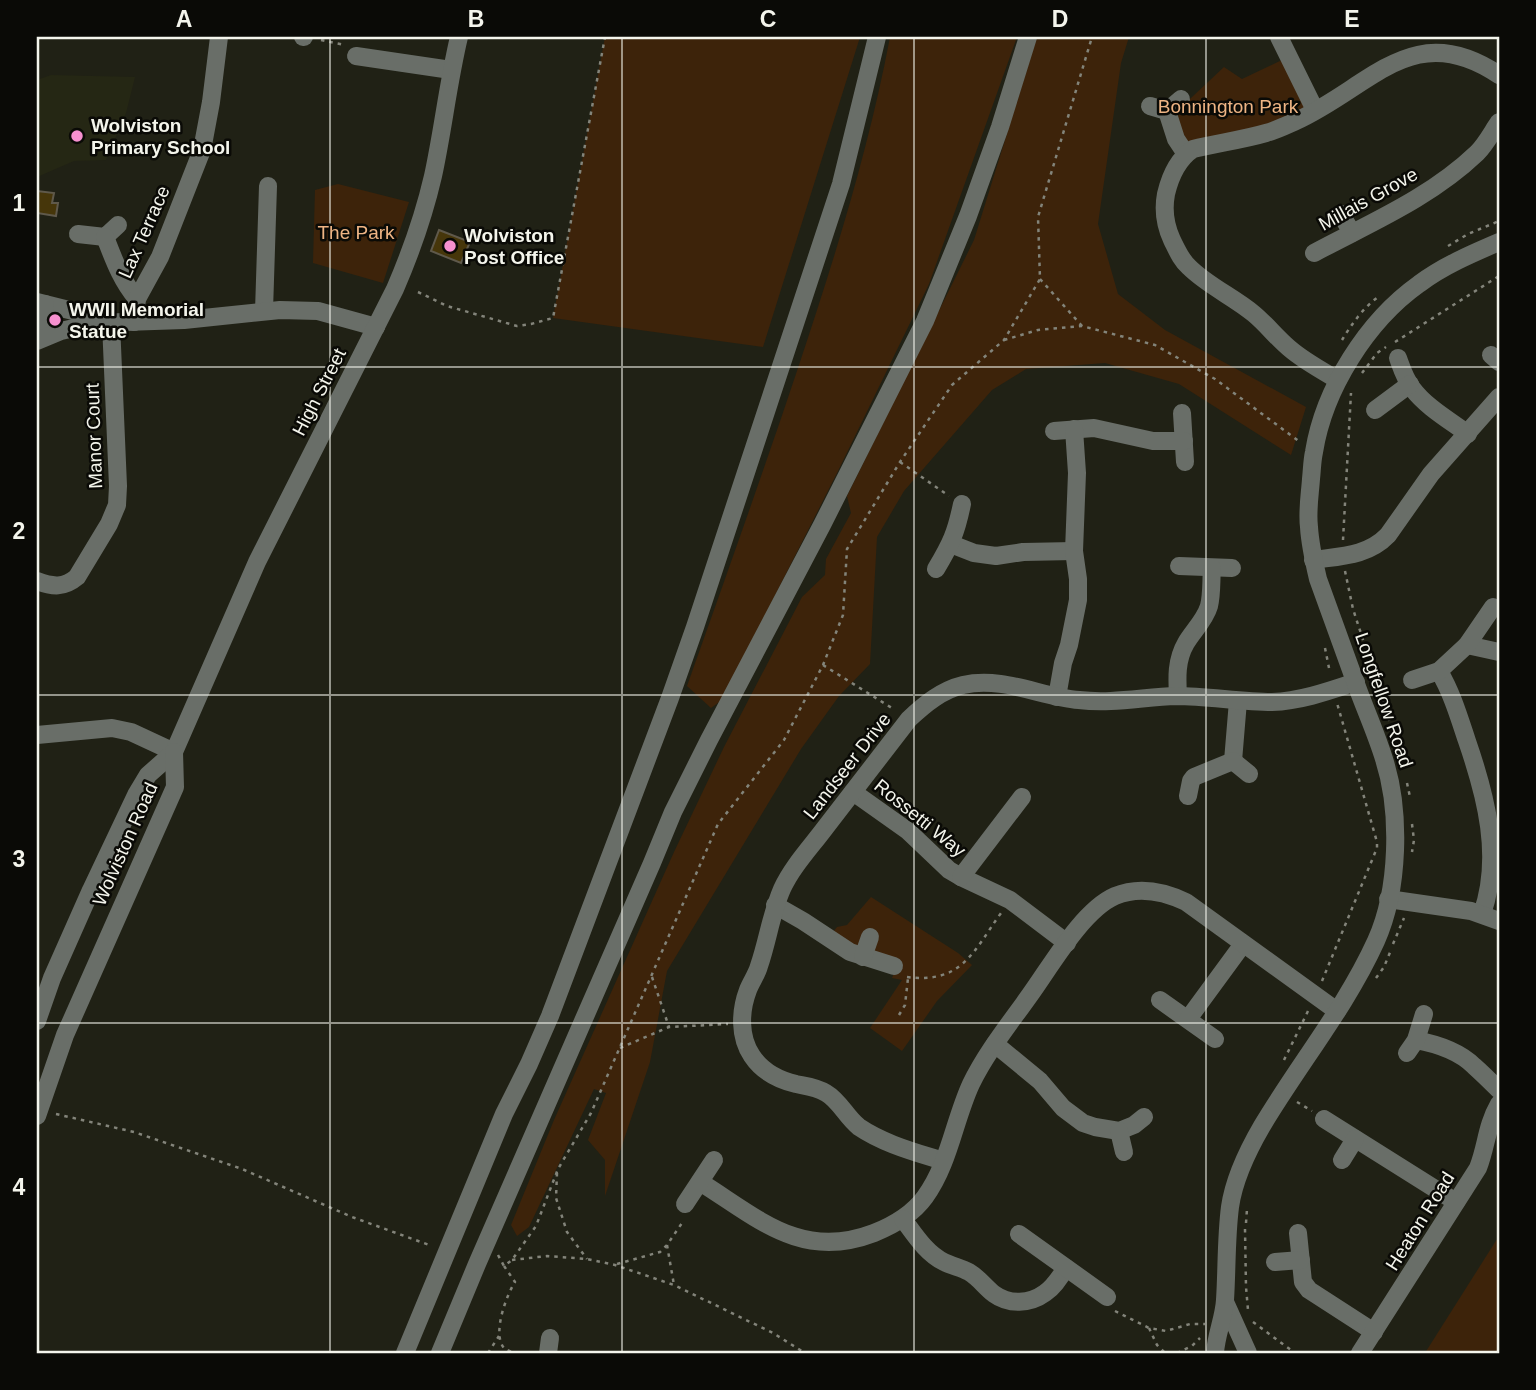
<svg xmlns="http://www.w3.org/2000/svg" width="1536" height="1390" font-family="Helvetica,sans-serif">
	<style>
		.built { fill: #252714 }
		.green { fill: #3d230a }
		.building { fill: #46360a; stroke: #5f594b; stroke-width: 2 }
		.lines { fill: none; stroke-linecap: round; stroke-linejoin: round }
		.path { stroke: #83847a; stroke-width: 2.5; stroke-dasharray: 3.5 5; stroke-linecap: butt }
		.minor { stroke: #696e68; stroke-width: 18 }
		.grid { fill: none; stroke: #f4f5ec; stroke-width: 2; stroke-opacity: 0.55 }
		.poi-dot { fill: #f690cf; stroke: #0a0a06; stroke-width: 2.5 }
		.labels { text-anchor: middle; dominant-baseline: central; stroke-width: 5; stroke-linejoin: round; paint-order: stroke }
		.park-label { font-size: 19px; fill: #eeb484; stroke: #0a0a06 }
		.poi-label { font-size: 19px; font-weight: bold; fill: #f4f5ec; stroke: #0a0a06; text-anchor: start }
		.street-label { font-size: 19px; fill: #f4f5ec; stroke: #0a0a06 }
		.neatline { fill: none; stroke: #f4f5ec; stroke-width: 2.5 }
		.grid-label { font-size: 23px; text-anchor: middle; font-weight: bold; fill: #f4f5ec }
	</style>
	<rect width="100%" height="100%" fill="#202115"/>
	<path class="built" d="M51,75L135,77L126,113L106,160L74,161L37,177V80Z"/>
	<g class="green">
		<path d="M605,37H860L763,347L553,318Z"/>
		<path d="M890,37H1017L929,284L838,471L722,700L711,708L687,686C725,579 763,473 799,365C835,257 869,148 890,37Z"/>
		<path d="M1037,37H1129L1121,63L1098,224L1118,294L1165,330L1306,407L1291,455L1179,384L1105,363L1026,369L992,390L904,491L877,537L870,664L839,696L801,749L667,971L650,1062L605,1196V1160L588,1140L606,1093L594,1089L529,1227L517,1236L511,1225L554,1120L674,852L724,747L802,597L825,575L826,559L851,513L847,496L974,240Z"/>
		<path d="M1282,60L1305,108L1271,127L1191,144L1183,139L1175,113L1224,67L1242,79Z"/>
		<path d="M338,184L409,202L383,283L313,263L315,190Z"/>
		<path d="M871,897L958,953L972,965L937,1001L902,1051L870,1028L902,980L892,978L897,965L830,936L837,927L847,925Z"/>
		<path d="M1499,1236V1353H1425Z"/>
	</g>
	<g class="building">
		<path d="M37,191L54,193L52,203H58L56,216L37,213Z"/>
		<path d="M439,230L470,242L461,263L431,251Z"/>
	</g>
	<g class="lines">
		<g class="path">
			<path d="M321,40L345,45"/>
			<path d="M1448,246L1468,234L1499,221"/>
			<path d="M1040,279L1082,326"/>
			<path d="M418,292L447,306L517,326L531,324L553,318L605,37"/>
			<path d="M1004,340L1038,330L1082,326L1155,345L1215,379L1300,442"/>
			<path d="M1342,340C1351,325 1363,308 1378,297"/>
			<path d="M1395,342L1499,276"/>
			<path d="M1362,373L1377,353L1386,347"/>
			<path d="M900,462L949,496"/>
			<path d="M1343,540L1351,393"/>
			<path d="M1345,571L1353,609L1390,723"/>
			<path d="M1325,648L1330,673"/>
			<path d="M823,665L895,710"/>
			<path d="M1407,783L1410,797"/>
			<path d="M1412,824L1414,840L1412,852"/>
			<path d="M1393,944L1404,918"/>
			<path d="M652,977L669,1027"/>
			<path d="M907,977C962,984 973,952 1001,913"/>
			<path d="M1376,978L1384,967L1391,950"/>
			<path d="M1322,981L1377,848V842L1337,703"/>
			<path d="M899,1015L905,1005L908,978"/>
			<path d="M620,1048L669,1027L728,1024"/>
			<path d="M1284,1060L1309,1009"/>
			<path d="M1297,1102L1312,1111"/>
			<path d="M56,1114L134,1132L242,1169L352,1217L432,1246"/>
			<path d="M557,1173L556,1198L567,1232L587,1259"/>
			<path d="M1246,1223L1247,1209"/>
			<path d="M1245,1229L1246,1287L1248,1310"/>
			<path d="M667,1245L674,1285"/>
			<path d="M498,1255L504,1266L512,1260L536,1226L558,1169L591,1113L718,824L784,740L823,665L843,615L847,549L900,462L952,385L1004,340L1040,279L1038,217L1092,37"/>
			<path d="M512,1260L547,1256L587,1259L615,1265L674,1285L773,1333L805,1353"/>
			<path d="M617,1264L660,1252L667,1245L684,1220"/>
			<path d="M504,1266L515,1282C506,1296 492,1334 504,1348C505,1349 513,1353 515,1353"/>
			<path d="M1115,1311L1149,1328L1166,1331L1190,1324H1205"/>
			<path d="M1253,1322L1295,1353"/>
			<path d="M1149,1328L1157,1345L1165,1353"/>
			<path d="M488,1353L499,1336"/>
			<path d="M1177,1353L1192,1346L1200,1338"/>
		</g>
		<g class="minor">
			<path d="M303,37H304"/>
			<path d="M1279,37L1315,110"/>
			<path d="M356,56L451,70"/>
			<path d="M1150,106L1167,111L1181,99"/>
			<path d="M1167,111L1176,139L1186,154"/>
			<path d="M1341,214L1352,233"/>
			<path d="M78,234L105,237L118,225"/>
			<path d="M105,237C114,260 121,280 137,299"/>
			<path d="M1314,253C1370,223 1430,198 1477,153C1486,144 1492,132 1499,122"/>
			<path d="M37,302L81,313L95,323"/>
			<path d="M264,311L268,186"/>
			<path d="M134,322L137,299L160,257L202,150L211,102L219,37"/>
			<path d="M37,337L43,322L45,304"/>
			<path d="M37,341L61,331L95,323L184,320L280,310L318,311L376,327"/>
			<path d="M1491,355L1499,362"/>
			<path d="M1398,358C1402,369 1405,379 1412,388C1426,407 1449,420 1468,434"/>
			<path d="M1338,380C1321,370 1304,361 1289,348C1277,338 1267,325 1254,314C1234,297 1208,286 1189,267C1181,260 1177,250 1172,240C1165,225 1163,210 1166,194C1170,177 1178,159 1193,149C1217,143 1242,140 1266,133C1277,130 1287,125 1296,121C1371,87 1413,17 1499,75"/>
			<path d="M1375,410L1410,384"/>
			<path d="M1182,413L1185,462"/>
			<path d="M1054,431L1094,428L1153,441H1184"/>
			<path d="M951,544L974,553L996,556L1023,552L1074,551"/>
			<path d="M1313,560C1341,556 1368,556 1388,535L1431,474L1499,397"/>
			<path d="M1179,566L1232,568"/>
			<path d="M936,569C951,544 956,533 962,504"/>
			<path d="M37,581C53,587 64,588 77,577L109,524L117,505L118,486L111,323"/>
			<path d="M1467,645L1499,652"/>
			<path d="M1439,671C1452,693 1459,717 1467,741C1486,796 1502,857 1482,914"/>
			<path d="M1412,680L1439,671L1467,645L1493,607"/>
			<path d="M1178,696C1177,678 1176,660 1186,643C1193,631 1205,620 1209,606C1212,594 1211,580 1212,568"/>
			<path d="M1057,697L1063,663L1069,645L1078,600V579L1074,551L1077,473L1074,429"/>
			<path d="M37,735L112,728L131,732L174,752"/>
			<path d="M1233,761L1238,701"/>
			<path d="M853,792L908,831L949,870L961,877L1010,900L1067,943"/>
			<path d="M1188,796L1191,781L1194,777L1233,761L1249,774"/>
			<path d="M961,877L1022,797"/>
			<path d="M1388,899L1471,911L1499,921"/>
			<path d="M775,905L803,921L850,952L894,966"/>
			<path d="M863,957L870,937"/>
			<path d="M1160,1000L1215,1039"/>
			<path d="M1188,1019L1243,944"/>
			<path d="M37,1021L52,978L91,890L136,795L148,775L174,752L257,562L395,289C411,252 424,215 433,176C443,130 448,83 459,37"/>
			<path d="M1416,1040C1437,1044 1459,1051 1474,1066C1483,1074 1491,1082 1499,1090"/>
			<path d="M995,1044L1040,1081L1063,1108L1083,1123L1095,1127L1119,1131L1134,1125L1144,1117"/>
			<path d="M1407,1053L1416,1040L1424,1014"/>
			<path d="M37,1116L65,1035L175,787L174,752"/>
			<path d="M1324,1119L1456,1202"/>
			<path d="M1119,1131L1124,1152"/>
			<path d="M1342,1160L1355,1139"/>
			<path d="M943,1161C915,1152 884,1144 859,1127C846,1117 840,1101 826,1093C817,1087 806,1086 796,1084C779,1080 762,1071 752,1056C739,1037 740,1011 748,990C751,982 757,974 759,966C768,940 771,914 782,889C792,867 810,848 825,828C853,792 881,755 909,719C925,704 942,690 963,685C1003,676 1041,697 1079,700C1112,704 1144,697 1176,696C1208,696 1240,702 1272,702C1301,701 1329,691 1356,682"/>
			<path d="M700,1182C758,1218 801,1261 874,1233C894,1225 912,1215 925,1197C949,1164 954,1121 971,1084C987,1051 1011,1022 1032,992C1052,964 1083,910 1115,896C1139,886 1163,891 1186,902L1337,1011"/>
			<path d="M685,1204L714,1160"/>
			<path d="M903,1219C915,1235 926,1253 944,1262C952,1266 962,1268 969,1272C979,1278 985,1287 994,1294C1009,1305 1030,1304 1045,1293C1054,1287 1060,1277 1066,1268"/>
			<path d="M1298,1233L1303,1282L1309,1290L1374,1332"/>
			<path d="M1019,1234L1107,1297"/>
			<path d="M1275,1262L1301,1260"/>
			<path d="M1225,1302L1248,1353"/>
			<path d="M405,1353L504,1114L529,1064L550,1016L670,698L695,627L841,184L877,37"/>
			<path d="M440,1353L477,1264L652,863L673,812L709,740L822,525L925,321L968,216L1000,127L1028,37"/>
			<path d="M548,1353L550,1338"/>
			<path d="M1215,1353C1216,1335 1224,1318 1225,1300C1227,1269 1226,1238 1230,1207C1234,1179 1248,1150 1262,1126C1299,1064 1346,1007 1376,941C1399,890 1401,812 1384,759C1376,733 1365,709 1356,684C1343,649 1331,614 1318,579C1314,562 1310,544 1309,527C1307,511 1310,494 1311,479C1312,470 1312,461 1314,452C1324,389 1367,321 1419,284C1443,266 1471,254 1499,242"/>
			<path d="M1360,1353L1478,1168C1487,1145 1486,1127 1499,1104"/>
		</g>
	</g>
	<path class="grid" d="M330,37V1353M622,37V1353M914,37V1353M1206,37V1353M37,367H1499M37,695H1499M37,1023H1499"/>
	<g class="poi-dot">
		<circle cx="77" cy="136" r="7"/>
		<circle cx="450" cy="246" r="7"/>
		<circle cx="55" cy="320" r="7"/>
	</g>
	<g class="labels">
		<g class="park-label">
			<text x="1228" y="106">Bonnington Park</text>
			<text x="356" y="232">The Park</text>
		</g>
		<g class="poi-label">
			<text x="91" y="125">Wolviston<tspan x="91" dy="22">Primary School</tspan></text>
			<text x="464" y="235">Wolviston<tspan x="464" dy="22">Post Office</tspan></text>
			<text x="69" y="309">WWII Memorial<tspan x="69" dy="22">Statue</tspan></text>
		</g>
		<g class="street-label">
			<text transform="translate(1368 199) rotate(-29)">Millais Grove</text>
			<text transform="translate(144 232) rotate(-66)">Lax Terrace</text>
			<text transform="translate(319 392) rotate(-63)">High Street</text>
			<text transform="translate(94 436) rotate(-92)">Manor Court</text>
			<text transform="translate(1384 700) rotate(71)">Longfellow Road</text>
			<text transform="translate(847 766) rotate(-52)">Landseer Drive</text>
			<text transform="translate(920 818) rotate(39)">Rossetti Way</text>
			<text transform="translate(125 844) rotate(-66)">Wolviston Road</text>
			<text transform="translate(1420 1221) rotate(-58)">Heaton Road</text>
		</g>
	</g>
	<rect width="1536" height="1390" fill="none" stroke="#0a0a06" stroke-width="77"/>
	<rect x="38" y="38" width="1460" height="1314" class="neatline"/>
	<g class="grid-label">
		<text x="184" y="27">A</text>
		<text x="476" y="27">B</text>
		<text x="768" y="27">C</text>
		<text x="1060" y="27">D</text>
		<text x="1352" y="27">E</text>
		<text x="19" y="211">1</text>
		<text x="19" y="539">2</text>
		<text x="19" y="867">3</text>
		<text x="19" y="1195">4</text>
	</g>
</svg>
